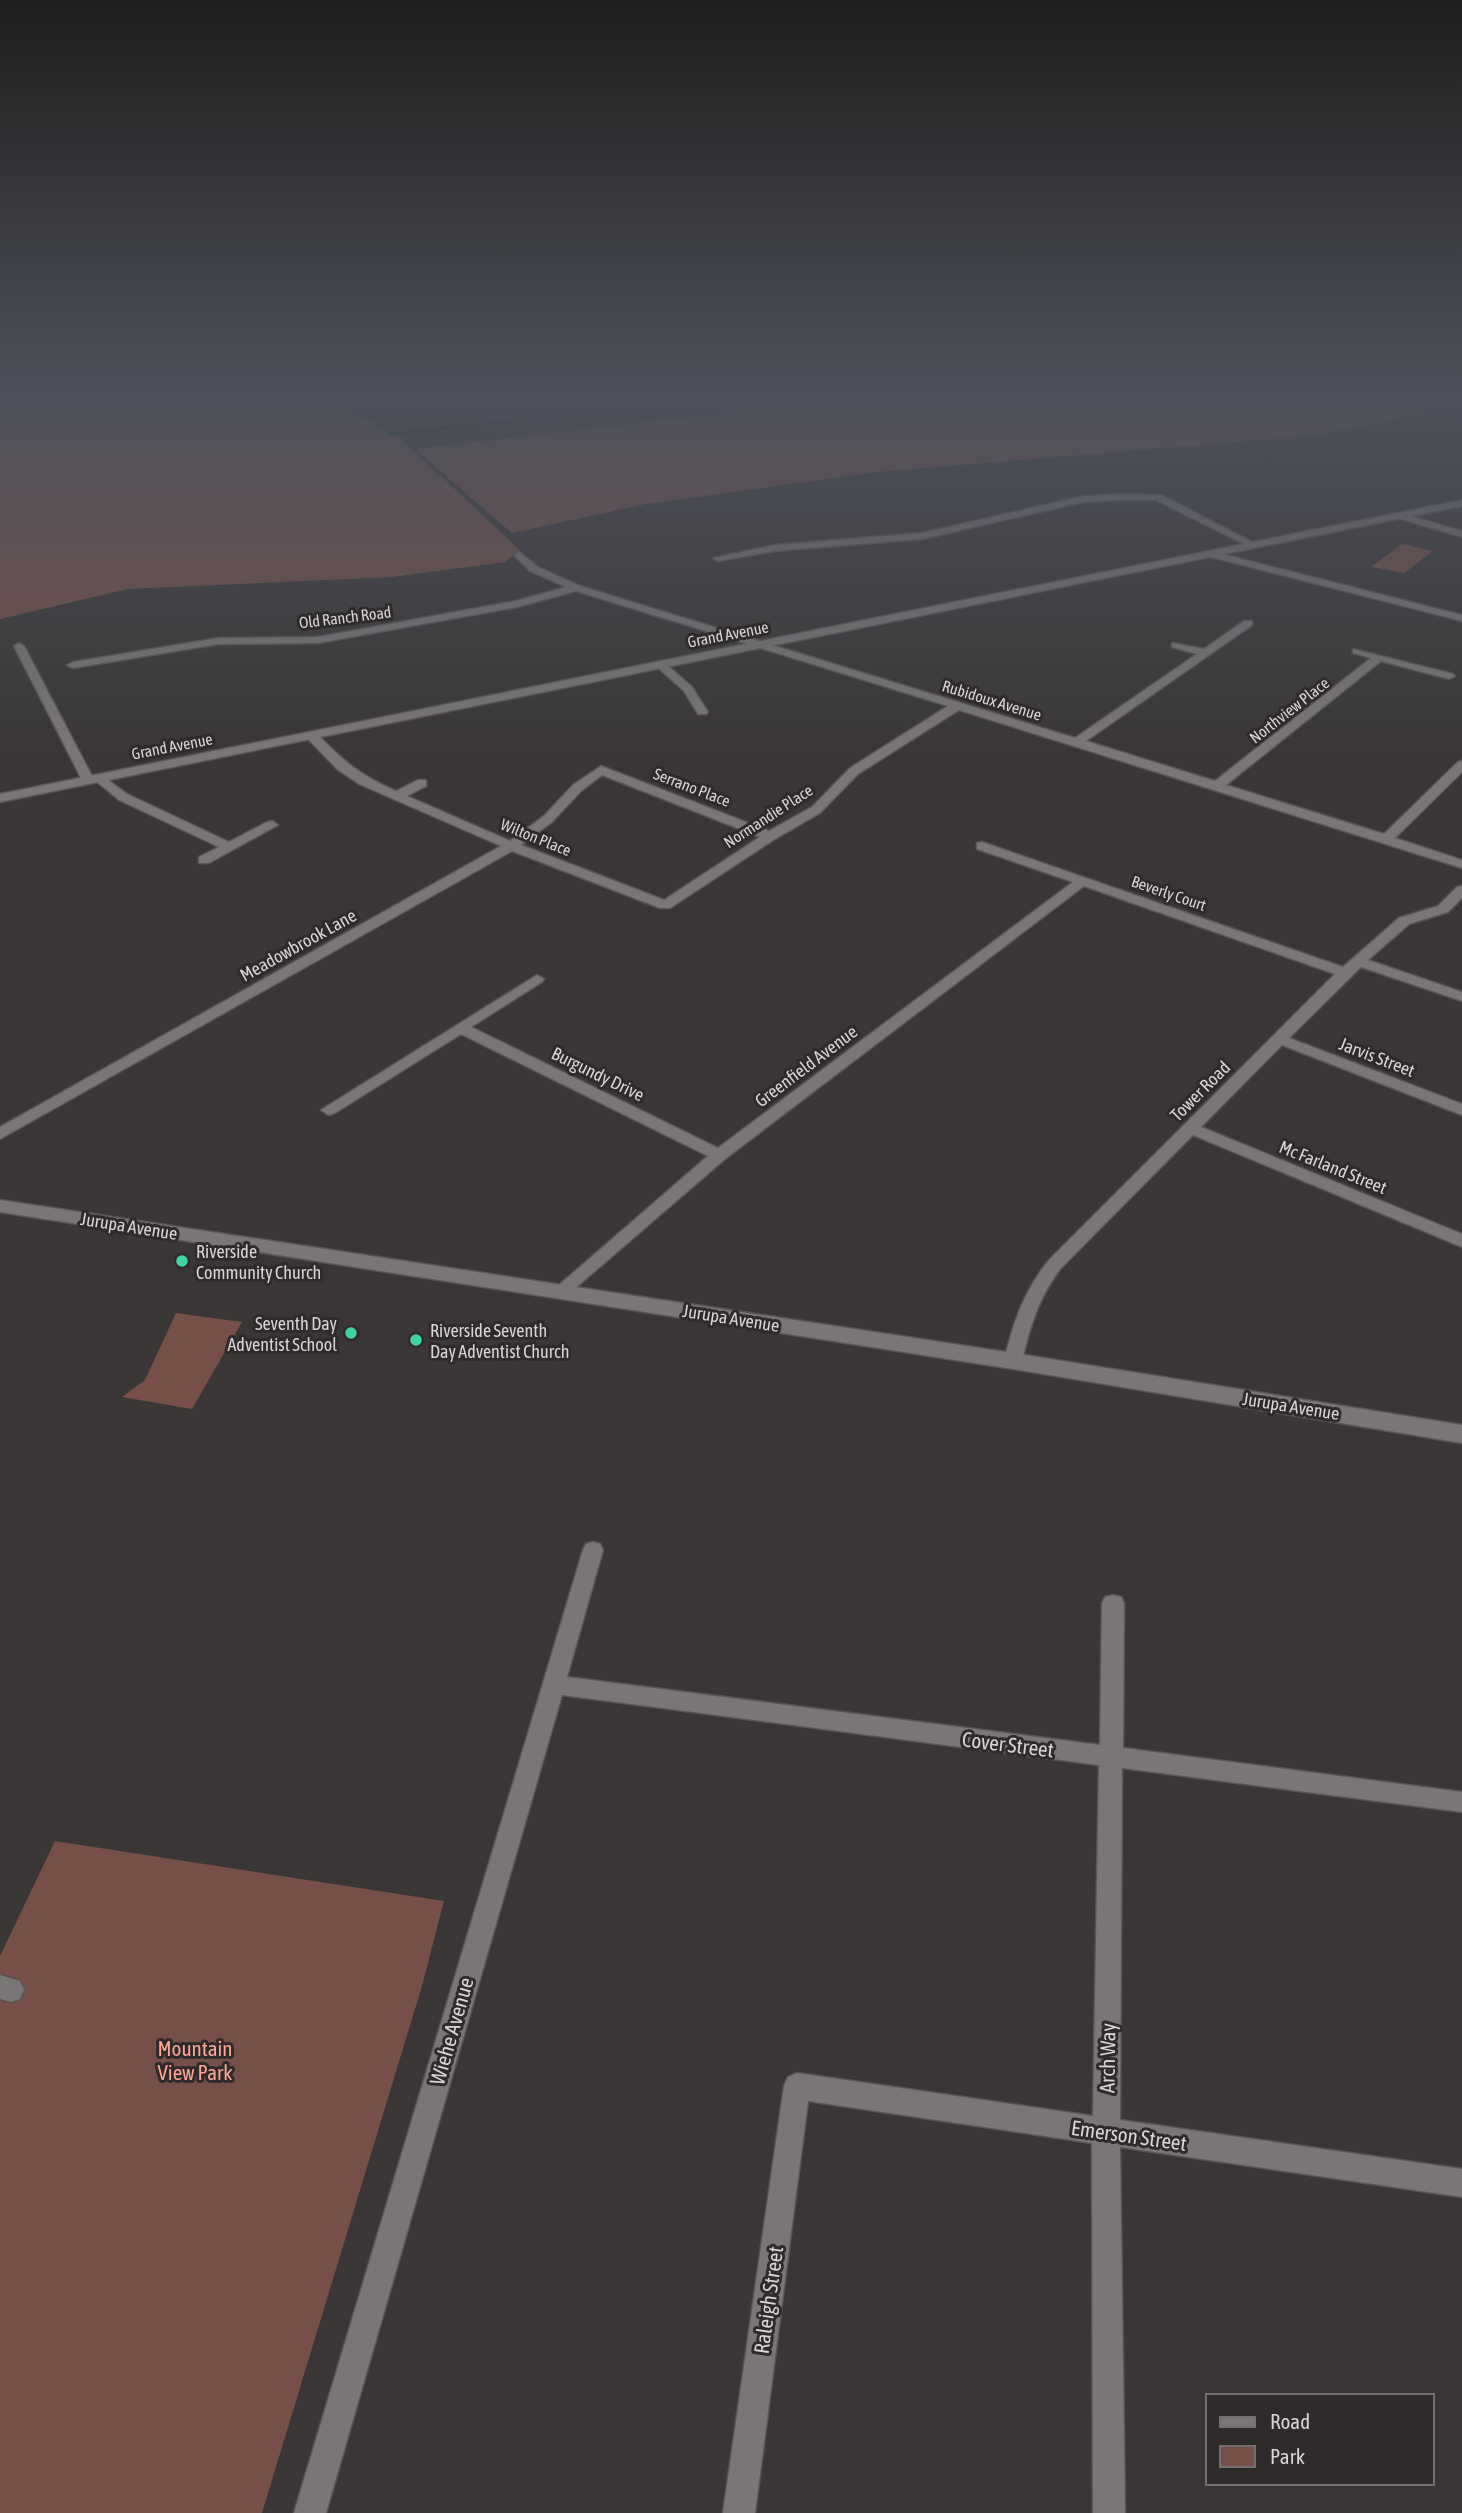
<svg xmlns="http://www.w3.org/2000/svg" width="1462" height="2513" font-family="'Asap Condensed',sans-serif">
	<style>
		.green { fill: #754f48 }
		.lines { fill: none; stroke-linecap: round; stroke-linejoin: round }
		.stream { stroke: #002216; stroke-width: 2.5 }
		.street-casing { stroke: #585454; stroke-width: 3 }
		.secondary-casing { stroke: #585454; stroke-width: 3 }
		.street { fill: #7a7675; fill-rule: evenodd }
		.secondary { fill: #7a7675; fill-rule: evenodd }
		.poi-dot { fill: #41d4a1; stroke: #2f2b2b; stroke-width: 2.5 }
		.labels { text-anchor: middle; dominant-baseline: central; stroke-width: 6; stroke-linejoin: round; paint-order: stroke }
		.far-street-label { font-size: 16px; fill: #d8d5d5; stroke: #2f2b2b }
		.street-label { font-size: 18px; fill: #d8d5d5; stroke: #2f2b2b }
		.poi-label { font-size: 18px; fill: #d8d5d5; stroke: #2f2b2b; text-anchor: start }
		.near-street-label { font-size: 21px; fill: #d8d5d5; stroke: #2f2b2b }
		.near-park-label { font-size: 21px; fill: #ffa594; stroke: #2f2b2b }
	</style>
	<rect width="100%" height="100%" fill="#393635"/>
	<g class="green">
		<path d="M0,397H316L370,422L390,436L399,437L523,553L513,555L505,562L392,577L128,589L0,619Z"/>
		<path d="M869,397H1462V400L1430,407L1410,416L1317,435L877,472L646,504L512,533L415,449Z"/>
		<path d="M1402,544L1433,551L1404,573L1371,567Z"/>
		<path d="M176,1313L242,1322L192,1409L122,1397L145,1380Z"/>
		<path d="M55,1841L444,1901L422,1986L262,2513H0V1956Z"/>
	</g>
	<g class="lines">
		<g class="stream">
			<path d="M377,397L396,412"/>
			<path d="M367,419L396,412L433,418L606,397"/>
			<path d="M389,434L515,421L660,415L831,397"/>
		</g>
		<defs>
			<g id="street">
				<path d="M1119,494L1161,495L1258,545L1250,547L1156,500H1119L1084,502L922,539L775,551L718,561L713,558L775,545L922,533L1084,496Z"/>
				<path d="M1400,513L1462,531V537L1397,518L1395,516Z"/>
				<path d="M1210,551L1462,615V621L1207,556L1205,554Z"/>
				<path d="M519,552L538,567L580,586L1075,738L1197,654L1172,647V643L1204,649L1244,621H1252V625L1086,741L1215,781L1371,658L1353,653V649L1453,674L1455,676L1449,679L1381,661L1226,785L1384,834L1458,762L1462,761V772L1395,838L1462,860V868L959,710L858,774L820,813L775,839L670,908H660L512,851L0,1139V1127L501,846L359,784L337,769L308,739V733H316C343,761 361,776 396,791L418,780H426V786L407,796L510,841L544,816L573,785L601,766L769,831L812,807L850,768L948,706L576,591L517,607L318,643L219,644L73,668L67,665L73,662L219,638L318,637L516,601L566,587L530,571L514,555ZM602,775L760,837L664,900L521,845L552,822L581,791Z"/>
				<path d="M19,643L24,646L94,780L92,783L82,780L14,646Z"/>
				<path d="M657,663H665L692,687L708,712L706,714H698L684,691L657,667Z"/>
				<path d="M100,774L127,794L229,842L267,822L272,821L278,825L209,863H199V857L219,847L119,800L96,781L94,778Z"/>
				<path d="M982,842L1343,967L1399,918L1438,906L1457,887L1462,886V898L1448,912L1409,924L1368,960L1462,992V1001L1361,967L1289,1038L1462,1104V1115L1282,1045L1201,1127L1462,1234V1247L1193,1135L1061,1268C1039,1297 1030,1326 1022,1361L1020,1366H1006L1004,1361C1013,1323 1024,1291 1049,1260L1335,974L1084,886L725,1159L566,1296H554L551,1292L708,1156L461,1034L335,1113L329,1115L321,1110L537,975L544,979L542,982L471,1027L718,1148L1073,882L977,849V843Z"/>
				<path d="M593,1542L600,1544L603,1550L567,1677L1100,1745L1102,1603L1105,1597L1113,1595L1121,1597L1124,1603L1123,1748L1462,1792V1812L1122,1768L1120,2120L1462,2169V2197L1120,2147L1125,2513H1093L1092,2143L808,2101L755,2513H723L784,2086L788,2077L797,2073L1093,2116L1099,1765L562,1695L326,2513H294L583,1550L586,1544Z"/>
				<path d="M0,1975L20,1981L24,1990L20,1999L11,2002L0,1999Z"/>
			</g>
			<g id="secondary">
				<path d="M1462,500V506L0,802V794Z"/>
				<path d="M0,1200L1013,1353L1462,1425V1443L1013,1369L0,1212Z"/>
			</g>
		</defs>
		<use href="#street" class="street-casing"/>
		<use href="#secondary" class="secondary-casing"/>
		<use href="#street" class="street"/>
		<use href="#secondary" class="secondary"/>
	</g>
	<linearGradient id="sky" x2="0" y2="1"><stop stop-color="#1f1e1d"/><stop offset="0.53" stop-color="#4e525c"/><stop offset="1" stop-color="#4e525c" stop-opacity="0"/></linearGradient>
	<rect width="1462" height="749" fill="url(#sky)"/>
	<g class="poi-dot">
		<circle cx="182" cy="1261" r="7"/>
		<circle cx="351" cy="1333" r="7"/>
		<circle cx="416" cy="1340" r="7"/>
	</g>
	<g class="labels">
		<g class="far-street-label">
			<text transform="translate(345 617) rotate(-7)">Old Ranch Road</text>
			<text transform="translate(728 634) rotate(-11)">Grand Avenue</text>
			<text transform="translate(992 700) rotate(17)">Rubidoux Avenue</text>
			<text transform="translate(1289 710) rotate(-38)">Northview Place</text>
			<text transform="translate(172 746) rotate(-11)">Grand Avenue</text>
			<text transform="translate(692 787) rotate(21)">Serrano Place</text>
			<text transform="translate(768 816) rotate(-33)">Normandie Place</text>
			<text transform="translate(536 837) rotate(22)">Wilton Place</text>
			<text transform="translate(1169 893) rotate(19)">Beverly Court</text>
		</g>
		<g class="street-label">
			<text transform="translate(298 945) rotate(-29)">Meadowbrook Lane</text>
			<text transform="translate(1377 1057) rotate(21)">Jarvis Street</text>
			<text transform="translate(806 1066) rotate(-37)">Greenfield Avenue</text>
			<text transform="translate(598 1074) rotate(26)">Burgundy Drive</text>
			<text transform="translate(1200 1091) rotate(-45)">Tower Road</text>
			<text transform="translate(1333 1167) rotate(22)">Mc Farland Street</text>
			<text transform="translate(129 1226) rotate(9)">Jurupa Avenue</text>
			<text transform="translate(731 1318) rotate(9)">Jurupa Avenue</text>
			<text transform="translate(1291 1406) rotate(9)">Jurupa Avenue</text>
		</g>
		<g class="poi-label">
			<text x="196" y="1251">Riverside<tspan x="196" dy="21">Community Church</tspan></text>
			<text x="337" y="1323" text-anchor="end">Seventh Day<tspan x="337" dy="21">Adventist School</tspan></text>
			<text x="430" y="1330">Riverside Seventh<tspan x="430" dy="21">Day Adventist Church</tspan></text>
		</g>
		<g class="near-street-label">
			<text transform="translate(1008 1744) rotate(7)">Cover Street</text>
			<text transform="translate(451 2031) rotate(-74)">Wiehe Avenue</text>
			<text transform="translate(1107 2058) rotate(-89)">Arch Way</text>
			<text transform="translate(1129 2135) rotate(8)">Emerson Street</text>
			<text transform="translate(768 2300) rotate(-82)">Raleigh Street</text>
		</g>
		<g class="near-park-label">
			<text x="195" y="2048">Mountain<tspan x="195" dy="24">View Park</tspan></text>
		</g>
	</g>
	<rect x="1206" y="2394" width="228" height="91" fill="#2f2b2b" stroke="#736f6f" stroke-width="2"/>
	<rect x="1220" y="2417" width="35" height="10" fill="#7a7675" stroke="#736f6f" stroke-width="2"/>
	<text x="1270" y="2429" font-size="21" fill="#d8d5d5">Road</text>
	<rect x="1220" y="2446" width="35" height="21" fill="#754f48" stroke="#736f6f" stroke-width="2"/>
	<text x="1270" y="2464" font-size="21" fill="#d8d5d5">Park</text>
</svg>
